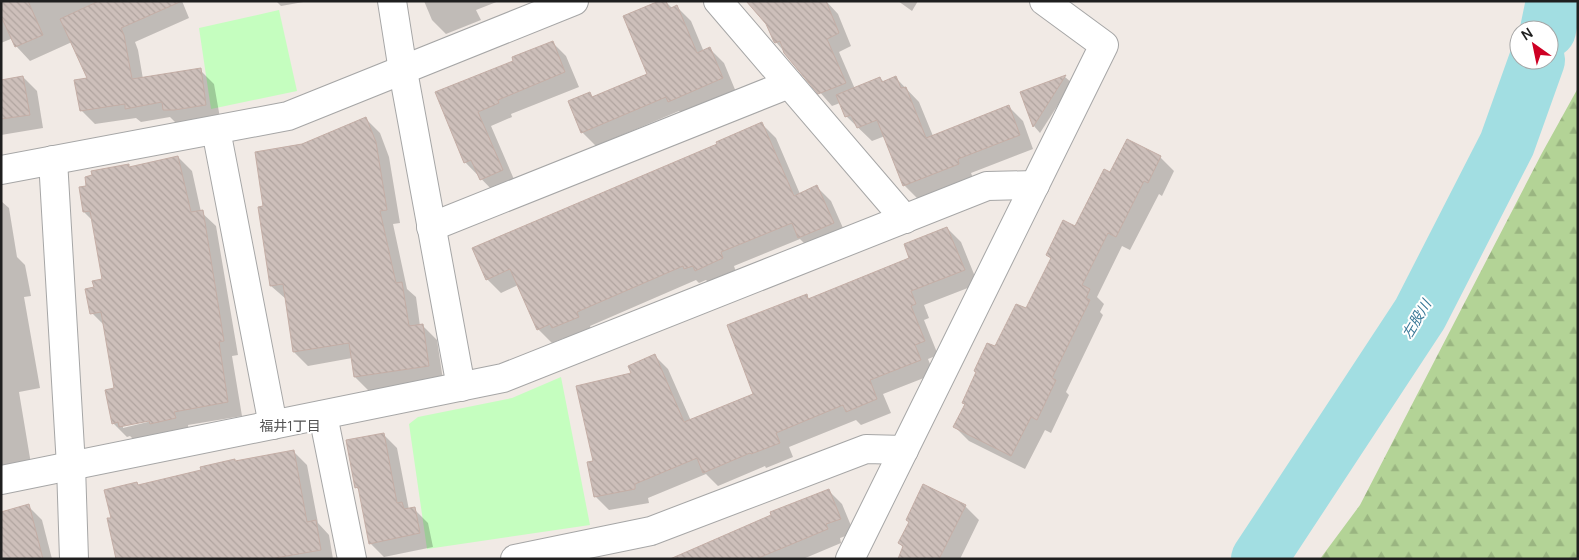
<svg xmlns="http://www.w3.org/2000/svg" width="1579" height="560" font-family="Manrope,'Noto Sans JP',sans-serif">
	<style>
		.forest { fill: url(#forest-firs) }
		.park { fill: #c5febf }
		.shadow { fill: #0003; fill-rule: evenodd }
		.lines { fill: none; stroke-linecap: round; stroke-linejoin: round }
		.river { stroke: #a2dee2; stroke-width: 56 }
		.building { fill: url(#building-back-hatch); stroke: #c4aea6 }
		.minor-casing { stroke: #a6a6a6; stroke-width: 30 }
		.minor { stroke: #fff; stroke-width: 28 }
		.labels { text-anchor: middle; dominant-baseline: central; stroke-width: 4; stroke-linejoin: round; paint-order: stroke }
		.water-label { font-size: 14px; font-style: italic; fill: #397796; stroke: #fff }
		.neighbourhood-label { font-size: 14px; fill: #525252; stroke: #fff }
	</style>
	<defs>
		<pattern id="forest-firs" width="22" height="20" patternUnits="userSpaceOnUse" patternTransform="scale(1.25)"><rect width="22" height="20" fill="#b3d396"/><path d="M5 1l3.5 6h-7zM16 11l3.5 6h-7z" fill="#9ab581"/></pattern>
		<pattern id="building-back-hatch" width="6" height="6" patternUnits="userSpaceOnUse" patternTransform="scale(1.25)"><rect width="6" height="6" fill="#cdbfba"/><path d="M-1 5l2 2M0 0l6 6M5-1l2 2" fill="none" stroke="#b0a49f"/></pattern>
	</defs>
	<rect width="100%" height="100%" fill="#f1eae5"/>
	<path class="forest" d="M1578,88V559H1320L1360,505L1542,153Z"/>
	<g class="park">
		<path d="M279,10L297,91L211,109L199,28Z"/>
		<path d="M561,377L590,525L427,549L409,424L418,417L512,398Z"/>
	</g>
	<g class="shadow">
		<path d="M1,1H182L189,18L135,42L138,50L143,79L200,70L214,84L220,118L178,125L170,117L141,122L136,118L95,124L81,110L89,79L72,42L30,61L17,47L13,38L1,43Z"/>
		<path d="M276,1H309L281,6Z"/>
		<path d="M424,1H499L476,10L481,20L446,34L432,20Z"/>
		<path d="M665,1L673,9L677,7L691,21L704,52L710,49L724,63L736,92L683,115L679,111L596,146L582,132L589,94L593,97L649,75Z"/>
		<path d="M826,1L838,14L851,46L839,52L855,89L880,78L884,82L896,78L919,102L933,136L1009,107L1023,121L1033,149L971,173L973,178L918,199L904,185L885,136L872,141L846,116L840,103L832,106L775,41Z"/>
		<path d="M898,1H918L912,11Z"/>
		<path d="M552,42L566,56L579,87L511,114L512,117L491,126L516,184L495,193L465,162L437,93L515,61Z"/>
		<path d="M23,77L37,91L43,128L1,135V81Z"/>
		<path d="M1065,77L1072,83L1040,133L1034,126L1022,92Z"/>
		<path d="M366,119L380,133L389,157L400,223L393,224L407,289L416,297L420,326H423L437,340L443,380L369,391L355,377L352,358L308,366L294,352L286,299L271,286L264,207L302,145Z"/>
		<path d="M762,124L776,138L800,194L817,187L831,201L847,237L813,252L800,239L734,266L736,272L710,284L706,280L699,283L696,280L590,326L592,331L567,342L564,338L552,343L538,329L518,285L501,293L487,279L718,144Z"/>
		<path d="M178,157L192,171L201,212L216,226L238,355L232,356L242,416L188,425L189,432L134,440L130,436L127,437L113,423L115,389L105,326L92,313L95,288L103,280L93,221L84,212L88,187L128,166L130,168ZM155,418L156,420L123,428V425Z"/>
		<path d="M1160,157L1174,171L1162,196L1159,194L1130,250L1122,246L1097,297L1104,304L1100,312L1103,315L1066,392L1069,395L1051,433L1045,430L1025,469L969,441L955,427L966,405L963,403L995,348L1026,310L1052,259L1048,255L1076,227L1111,174Z"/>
		<path d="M1,201L9,208L17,257L25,265L31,296L24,297L40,388L19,392L31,464L1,469Z"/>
		<path d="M947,228L961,242L978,284L924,305L929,318L924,320L938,355L928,359L934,374L883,394L891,413L861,425L856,420L789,447L793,457L766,468L765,466L718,486L706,474L648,498L649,503L609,510L595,496V462L632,374L654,355L668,369L691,421L755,395L806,296L810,299L911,258Z"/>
		<path d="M383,434L397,448L409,510L414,509L428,523L433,547L384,557L370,543L359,490L356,487Z"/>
		<path d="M294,452L307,465L318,523L329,535L333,559H117L112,519L137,483L139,486L236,462Z"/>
		<path d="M828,490L842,504L854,533L840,538L841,543L803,559H688Z"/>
		<path d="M28,506L42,520L52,559H1Z"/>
		<path d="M965,506L979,520L960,559H899L904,548L899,543Z"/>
	</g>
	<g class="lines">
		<g class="river">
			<path d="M1548,30L1554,1"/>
			<path d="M1259,559L1420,314L1507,144L1537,60"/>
		</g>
	</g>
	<g class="building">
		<path d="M1,1H28L43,35L15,47L1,16Z"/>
		<path d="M99,1H182L121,28L124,35L132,79L201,68L206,105L174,110H163L162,102L125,109V104L80,111L74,80L87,78L60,19Z"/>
		<path d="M659,1H666L669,9L677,5L697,53L710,47L723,78L668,102L666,97L581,133L568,101L590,92L592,97L647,74L623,16Z"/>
		<path d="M746,1H826L839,33L827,39L846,83L818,94L784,53L780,41L775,43L774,42L766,24Z"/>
		<path d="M553,41L565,72L498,100L499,103L478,112L503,170L480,180L471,160L464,163L435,92L513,61L512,57Z"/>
		<path d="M1066,75L1033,127L1020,92Z"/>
		<path d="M23,76L30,115L1,119V80Z"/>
		<path d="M896,76L901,88L906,87L926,138L1009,105L1020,135L958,159L959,164L903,186L877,120L857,128L851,115L845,117L836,95L880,77L882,82Z"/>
		<path d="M366,117L376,142L387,210L380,211L396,283L402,282L409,326L423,324L429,366L354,377L349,343L293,352L283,284L270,286L258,207L263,206L255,152L302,144Z"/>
		<path d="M762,122L794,196L817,185L834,223L798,238L792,223L721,252L723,258L695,271L693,266L684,269L683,266L577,312L579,317L552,328L550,324L537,330L510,269L486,280L472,248L717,144L716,142Z"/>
		<path d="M1127,139L1161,156L1148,183L1144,181L1116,237L1108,233L1082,285L1090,289L1086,298L1090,300L1052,378L1056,380L1037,420L1031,417L1011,456L953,427L965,404L962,403L976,372L974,371L987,343L995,346L1016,304L1026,308L1051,258L1046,255L1063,220L1075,226L1104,169L1110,172Z"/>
		<path d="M178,156L191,212L203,210L224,341L219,342L228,402L174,412L176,418L150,424L149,421L119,427L118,422L112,424L105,390L114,388L101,312L90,314L85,289L94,287L92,281L102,279L90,211L83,212L79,187L86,186L85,177L92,175L91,171L129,164V167Z"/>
		<path d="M947,227L965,270L911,291L916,304L911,306L925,341L915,345L921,360L870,380L877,399L846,412L843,405L776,433L780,443L751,454L750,453L703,473L697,458L635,484V489L594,497L587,462L593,461L576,386L631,373L628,366L655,354L684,422L753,394L727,325L807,294L808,299L909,258L904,244Z"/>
		<path d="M384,433L397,503L402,502L404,509L415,507L420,533L369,544L358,487L355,488L346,440Z"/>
		<path d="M294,450L307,522L316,520L321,550L270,559H116L107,518H111L104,490L137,482L138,485L201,470L200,467L235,459V461Z"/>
		<path d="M923,484L966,505L939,559H898L903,546L898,543L909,522L906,520Z"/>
		<path d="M829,489L841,519L826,524L828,529L756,559H670L771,515L770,512Z"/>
		<path d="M29,504L43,559H1V512Z"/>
	</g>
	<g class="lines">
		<defs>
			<g id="minor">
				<path d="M392,1L403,71L461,387"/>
				<path d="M718,1L905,219"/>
				<path d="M216,130L273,425"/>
				<path d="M53,160L71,466L74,559"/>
				<path d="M1,170L288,116L574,1"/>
				<path d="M431,227L789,84"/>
				<path d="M323,415L352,559"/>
				<path d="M1,480L503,378L987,186L1035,185"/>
				<path d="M515,559L651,531L866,449L904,450"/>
				<path d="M850,559L1104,45L1044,1"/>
			</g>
		</defs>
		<use href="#minor" class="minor-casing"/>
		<use href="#minor" class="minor"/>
	</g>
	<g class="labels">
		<g class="water-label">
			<text transform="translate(1416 319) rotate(-59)">左股川</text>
		</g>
		<g class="neighbourhood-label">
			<text x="290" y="425">福井1丁目</text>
		</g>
	</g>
	<rect width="1579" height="560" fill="none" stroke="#1f1f1f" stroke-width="5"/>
	<g transform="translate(1534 45) rotate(327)"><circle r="24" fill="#ffffff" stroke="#a5a5a5"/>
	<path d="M0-4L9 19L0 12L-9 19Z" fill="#ce0024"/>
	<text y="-8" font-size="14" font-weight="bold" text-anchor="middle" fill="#1f1f1f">N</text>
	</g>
</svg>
